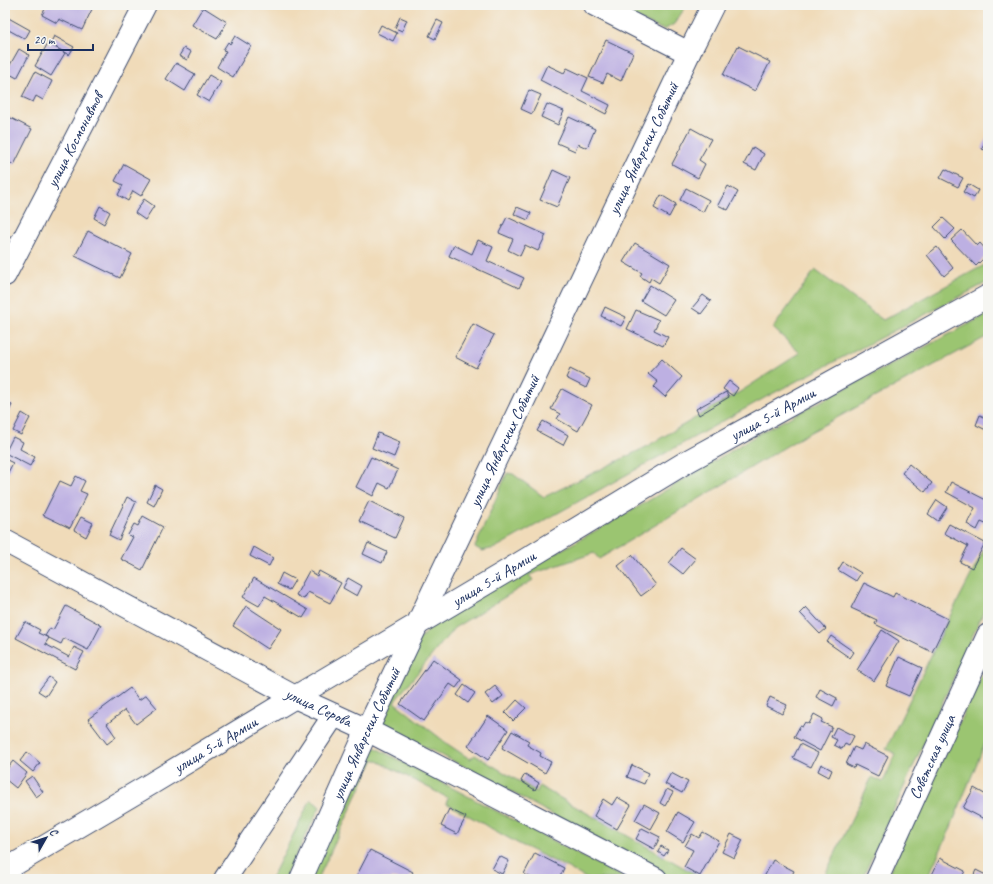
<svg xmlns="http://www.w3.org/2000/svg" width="993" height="884" font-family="Caveat,sans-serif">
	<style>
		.green { fill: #9bc571; stroke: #5b7a68 }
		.building { fill: #bdb0e2 }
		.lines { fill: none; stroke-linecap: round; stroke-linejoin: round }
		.minor-casing { stroke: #3b496c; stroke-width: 24 }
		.minor { stroke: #fff; stroke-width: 22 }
		.labels { text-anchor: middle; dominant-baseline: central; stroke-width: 3; stroke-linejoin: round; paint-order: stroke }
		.street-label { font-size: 16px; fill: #1b2f5e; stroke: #f6f6f2 }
	</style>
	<rect width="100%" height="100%" fill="#f6f6f2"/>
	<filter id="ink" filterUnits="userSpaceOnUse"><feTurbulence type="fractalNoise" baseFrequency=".025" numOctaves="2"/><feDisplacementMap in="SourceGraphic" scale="8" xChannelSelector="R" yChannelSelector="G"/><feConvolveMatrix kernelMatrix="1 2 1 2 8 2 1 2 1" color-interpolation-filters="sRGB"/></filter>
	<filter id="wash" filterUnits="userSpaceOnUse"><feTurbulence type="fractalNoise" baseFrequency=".012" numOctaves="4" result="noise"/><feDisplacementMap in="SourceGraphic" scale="16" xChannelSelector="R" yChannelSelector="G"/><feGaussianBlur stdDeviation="0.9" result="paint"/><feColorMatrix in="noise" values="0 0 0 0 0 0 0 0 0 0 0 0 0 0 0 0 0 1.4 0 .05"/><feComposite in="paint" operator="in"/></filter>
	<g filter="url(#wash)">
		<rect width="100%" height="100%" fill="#f0dbb9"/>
		<g class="green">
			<path d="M605,5H640L650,10L652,5H687L674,24L664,30Z"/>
			<path d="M988,263V282L768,396L495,548L482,551L475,547L507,473L513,474L544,497L644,448L743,390L800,353L773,328L815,270L883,320Z"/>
			<path d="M988,314V336L805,435L599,559L594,553L529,575L533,580L454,628L394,702L449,745L470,759L475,755L537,792L539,786L704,879H669L477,773L385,727L377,719L410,648L435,624L520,573L638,507L762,432Z"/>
			<path d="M988,542V602L862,879H823L872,777L883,782L896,754L886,749L952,612Z"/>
			<path d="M988,661V736L948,834L927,879H886Z"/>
			<path d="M374,747L626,879H587L568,868L519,844L446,803L448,798L374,759L318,879H308L368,749Z"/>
			<path d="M311,799L320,807L284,879H271Z"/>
		</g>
		<g id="blocks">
			<g class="building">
				<path d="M47,5H94L82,30L59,19L57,23L42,15Z"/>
				<path d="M203,7L227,22L217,39L192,25Z"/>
				<path d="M5,16L30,30L25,39L5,28Z"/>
				<path d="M400,17L407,20L402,31L395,28Z"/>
				<path d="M437,20L443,23L435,39L429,36Z"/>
				<path d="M381,25L397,33L393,41L377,33Z"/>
				<path d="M54,36L74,47L69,55L50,44Z"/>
				<path d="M235,36L251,46L233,77L217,67L226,51L223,50L228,42L230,44Z"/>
				<path d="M606,40L633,53L621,81L607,74L603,83L589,77Z"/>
				<path d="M48,43L65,53L51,76L35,66Z"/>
				<path d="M738,46L770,62L755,91L723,75Z"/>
				<path d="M184,48L191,52L187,60L179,56Z"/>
				<path d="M19,49L29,55L17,78L6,72Z"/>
				<path d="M176,63L195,74L185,91L166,79Z"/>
				<path d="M547,65L564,73L567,68L588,78L582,91L610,105L606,114L540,80Z"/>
				<path d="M35,72L52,81L43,100L36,96L33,102L22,97Z"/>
				<path d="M209,75L221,82L209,102L197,95Z"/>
				<path d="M529,90L541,95L532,114L521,109Z"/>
				<path d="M547,104L564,111L558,125L541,117Z"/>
				<path d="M5,115L32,129L14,165L5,160Z"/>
				<path d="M569,117L595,129L587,148L578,144L575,151L557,143Z"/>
				<path d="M691,128L711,139L699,160L705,164L698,178L672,164Z"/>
				<path d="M988,134V151L982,149Z"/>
				<path d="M753,147L764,154L756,170L744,164Z"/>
				<path d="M124,164L151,179L141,196L133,191L128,201L118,195L123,185L115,181Z"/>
				<path d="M945,169L963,178L958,187L940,178Z"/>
				<path d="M553,170L570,178L557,207L540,200Z"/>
				<path d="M968,184L978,190L974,198L963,192Z"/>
				<path d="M728,186L738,192L728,210L718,205Z"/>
				<path d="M686,188L709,200L703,212L680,200Z"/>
				<path d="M661,195L676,204L669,217L654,208Z"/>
				<path d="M144,199L154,206L145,220L135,213Z"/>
				<path d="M100,206L110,212L104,224L94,218Z"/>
				<path d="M517,207L531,213L528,220L514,214Z"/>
				<path d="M507,217L546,235L538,251L525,245L520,256L508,250L513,239L499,233Z"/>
				<path d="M943,218L955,229L945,239L934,227Z"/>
				<path d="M962,230L977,246L980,243L988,252V254L976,266L951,240Z"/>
				<path d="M88,231L132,254L120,278L75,256Z"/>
				<path d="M478,240L493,247L487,261L524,278L519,288L449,256L454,245L472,254Z"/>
				<path d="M635,243L670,264L659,283L651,278L649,282L640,276L642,273L623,262Z"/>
				<path d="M937,247L953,268L944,276L927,255Z"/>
				<path d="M650,285L674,300L664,315L641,301Z"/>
				<path d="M703,295L711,301L701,314L692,308Z"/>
				<path d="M605,307L626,317L621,326L601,316Z"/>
				<path d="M636,310L659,320L654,330L668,337L663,346L627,329Z"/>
				<path d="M473,324L494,335L476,368L455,357Z"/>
				<path d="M662,359L682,377L665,397L654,387L658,382L648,374Z"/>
				<path d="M570,369L590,379L586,388L566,378Z"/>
				<path d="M729,381L738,388L733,396L723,389Z"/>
				<path d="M562,389L592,405L578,431L557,419L560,414L551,409Z"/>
				<path d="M726,392L729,397L699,415L696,409Z"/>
				<path d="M5,401L12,405L5,419Z"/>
				<path d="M22,413L30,418L21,435L13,431Z"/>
				<path d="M980,415L988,419V431L976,425Z"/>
				<path d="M543,421L568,435L563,445L537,431Z"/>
				<path d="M378,433L400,442L394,457L372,448Z"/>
				<path d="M13,437L23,442L20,449L35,457L30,466L5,453Z"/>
				<path d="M371,457L398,470L389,488L379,483L373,496L356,487Z"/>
				<path d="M5,459L13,463L5,478Z"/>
				<path d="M909,464L932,483L925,492L902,473Z"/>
				<path d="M76,476L85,481L80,491L87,494L70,528L43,515L60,481L71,486Z"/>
				<path d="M951,482L988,501V525L981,522L977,530L967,524L975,508L946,492Z"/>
				<path d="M155,485L162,489L154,506L147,502Z"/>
				<path d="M127,497L136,502L119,540L109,535Z"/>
				<path d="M937,500L947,507L938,521L928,514Z"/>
				<path d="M369,501L404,518L395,538L359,521Z"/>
				<path d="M143,516L163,527L142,570L121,559L133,537L128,535L134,524L138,526Z"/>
				<path d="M81,517L93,523L86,537L74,530Z"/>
				<path d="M949,524L985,543L972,568L960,562L968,546L944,533Z"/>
				<path d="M368,543L387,552L382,563L363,554Z"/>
				<path d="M254,547L273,558L269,566L250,556Z"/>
				<path d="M681,548L696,559L683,574L669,563Z"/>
				<path d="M632,555L656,585L641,596L618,566Z"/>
				<path d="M843,562L861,573L856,581L838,570Z"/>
				<path d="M309,571L317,576L319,571L341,583L330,603L308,592L304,599L296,595Z"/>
				<path d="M282,573L295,580L289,590L277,584Z"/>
				<path d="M254,578L308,610L303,618L265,596L259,606L243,597Z"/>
				<path d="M348,578L362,586L357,596L343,588Z"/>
				<path d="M864,583L893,597L895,593L948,619L932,652L875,624L877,620L851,608Z"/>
				<path d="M66,606L101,625L88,650L64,638L61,644L45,636L50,628L53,630Z"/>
				<path d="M246,606L281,629L268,649L233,626Z"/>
				<path d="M806,607L826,629L820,634L800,613Z"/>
				<path d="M25,622L40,630L38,633L49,638L45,644L69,657L74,647L84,652L75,669L16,638Z"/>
				<path d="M882,630L899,641L874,681L857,670Z"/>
				<path d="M831,636L854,652L850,658L827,642Z"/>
				<path d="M899,657L922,668L909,696L886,686Z"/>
				<path d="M433,659L462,680L456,688L450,684L424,721L400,704Z"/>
				<path d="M49,677L55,682L46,696L38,691Z"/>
				<path d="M464,685L475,693L468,703L457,695Z"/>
				<path d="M495,686L503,696L493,704L485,694Z"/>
				<path d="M130,688L139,700L146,695L157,708L136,724L125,710L107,724L116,737L107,744L88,719Z"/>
				<path d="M820,689L837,698L833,706L816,697Z"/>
				<path d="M770,697L787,705L782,714L766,706Z"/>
				<path d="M517,700L526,708L513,721L505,713Z"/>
				<path d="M814,714L823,719L821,722L832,727L820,751L794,737L800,726L802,727L805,722L809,724Z"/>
				<path d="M488,716L508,730L488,760L468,746Z"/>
				<path d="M836,727L854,736L849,746L845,744L842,749L834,745L837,740L831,737Z"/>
				<path d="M512,731L529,741L527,745L541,753L540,756L551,762L545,773L502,748Z"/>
				<path d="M800,744L818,753L811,767L793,758Z"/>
				<path d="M864,744L888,756L878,776L855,765L854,768L846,764L854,747L861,750Z"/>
				<path d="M27,752L40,763L33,772L20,761Z"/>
				<path d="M13,761L27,773L16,788L5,779V771Z"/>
				<path d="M821,764L832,770L829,777L818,771Z"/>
				<path d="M632,765L649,773L644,784L627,777Z"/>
				<path d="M671,773L688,782L682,793L665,784Z"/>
				<path d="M525,774L539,783L535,790L521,781Z"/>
				<path d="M32,776L43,792L36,797L25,781Z"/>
				<path d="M974,788L988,796V817L986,820L963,808Z"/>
				<path d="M667,789L673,792L665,806L660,803Z"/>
				<path d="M617,797L631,805L617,829L594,816L603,799L612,805Z"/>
				<path d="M644,804L660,813L651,829L635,820Z"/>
				<path d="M449,809L466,817L457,834L441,826Z"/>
				<path d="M678,812L695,822L683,842L667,832Z"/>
				<path d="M642,828L660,837L654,849L636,839Z"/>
				<path d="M703,832L719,841L700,876L684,867L693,850L685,846L692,834L699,838Z"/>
				<path d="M731,834L743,840L734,858L722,852Z"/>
				<path d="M661,846L668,850L664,856L658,852Z"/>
				<path d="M370,850L413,872L409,879H394L392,878L391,879H355Z"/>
				<path d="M535,853L564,868L559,879H534L524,874Z"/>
				<path d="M499,856L509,861L502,874L492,869Z"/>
				<path d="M940,858L965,871L961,879H930Z"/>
				<path d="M773,860L794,871L790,879H763Z"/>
				<path d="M976,870L988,876L987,879H972Z"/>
				<path d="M504,875L512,879H502Z"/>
			</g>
		</g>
	</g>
	<g filter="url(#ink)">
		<use href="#blocks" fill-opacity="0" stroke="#3b496c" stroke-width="1"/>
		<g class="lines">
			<defs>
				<g id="minor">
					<path d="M595,5L689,53"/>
					<path id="s1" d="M5,275L145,5"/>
					<path id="s2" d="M5,541L295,697L367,730L656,879"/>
					<path id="s3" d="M5,870L149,785L295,697L507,571L688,461L988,296"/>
					<path d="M225,879L334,715"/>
					<path id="s4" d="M301,879L367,730L689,53L713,5"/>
					<path id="s5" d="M877,879L988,635"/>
				</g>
			</defs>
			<use href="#minor" class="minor-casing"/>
			<use href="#minor" class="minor"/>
		</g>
	</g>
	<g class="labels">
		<g class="street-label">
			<text stroke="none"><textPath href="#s1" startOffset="152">улица Космонавтов</textPath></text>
			<text stroke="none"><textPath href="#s4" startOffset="807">улица Январских Событий</textPath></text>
			<text stroke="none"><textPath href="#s3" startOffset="893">улица 5-й Армии</textPath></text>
			<text stroke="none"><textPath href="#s4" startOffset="483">улица Январских Событий</textPath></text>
			<text stroke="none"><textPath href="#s3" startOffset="569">улица 5-й Армии</textPath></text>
			<text stroke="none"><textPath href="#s2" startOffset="355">улица Серова</textPath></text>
			<text stroke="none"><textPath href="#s4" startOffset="159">улица Январских Событий</textPath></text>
			<text stroke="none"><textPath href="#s3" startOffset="245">улица 5-й Армии</textPath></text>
			<text stroke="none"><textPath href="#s5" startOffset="134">Советская улица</textPath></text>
		</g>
	</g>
	<rect width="993" height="884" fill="none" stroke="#f6f6f2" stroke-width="20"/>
	<g transform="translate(46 838) rotate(51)" stroke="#f6f6f2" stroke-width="3" paint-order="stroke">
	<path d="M0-3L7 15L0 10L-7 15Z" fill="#1b2f5e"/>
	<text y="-6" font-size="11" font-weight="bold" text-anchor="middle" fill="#1b2f5e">С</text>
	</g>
	<path d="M28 44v6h65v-6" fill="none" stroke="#1b2f5e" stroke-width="2"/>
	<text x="34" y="44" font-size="12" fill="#1b2f5e" stroke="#f6f6f2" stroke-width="3" paint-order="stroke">20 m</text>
</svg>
